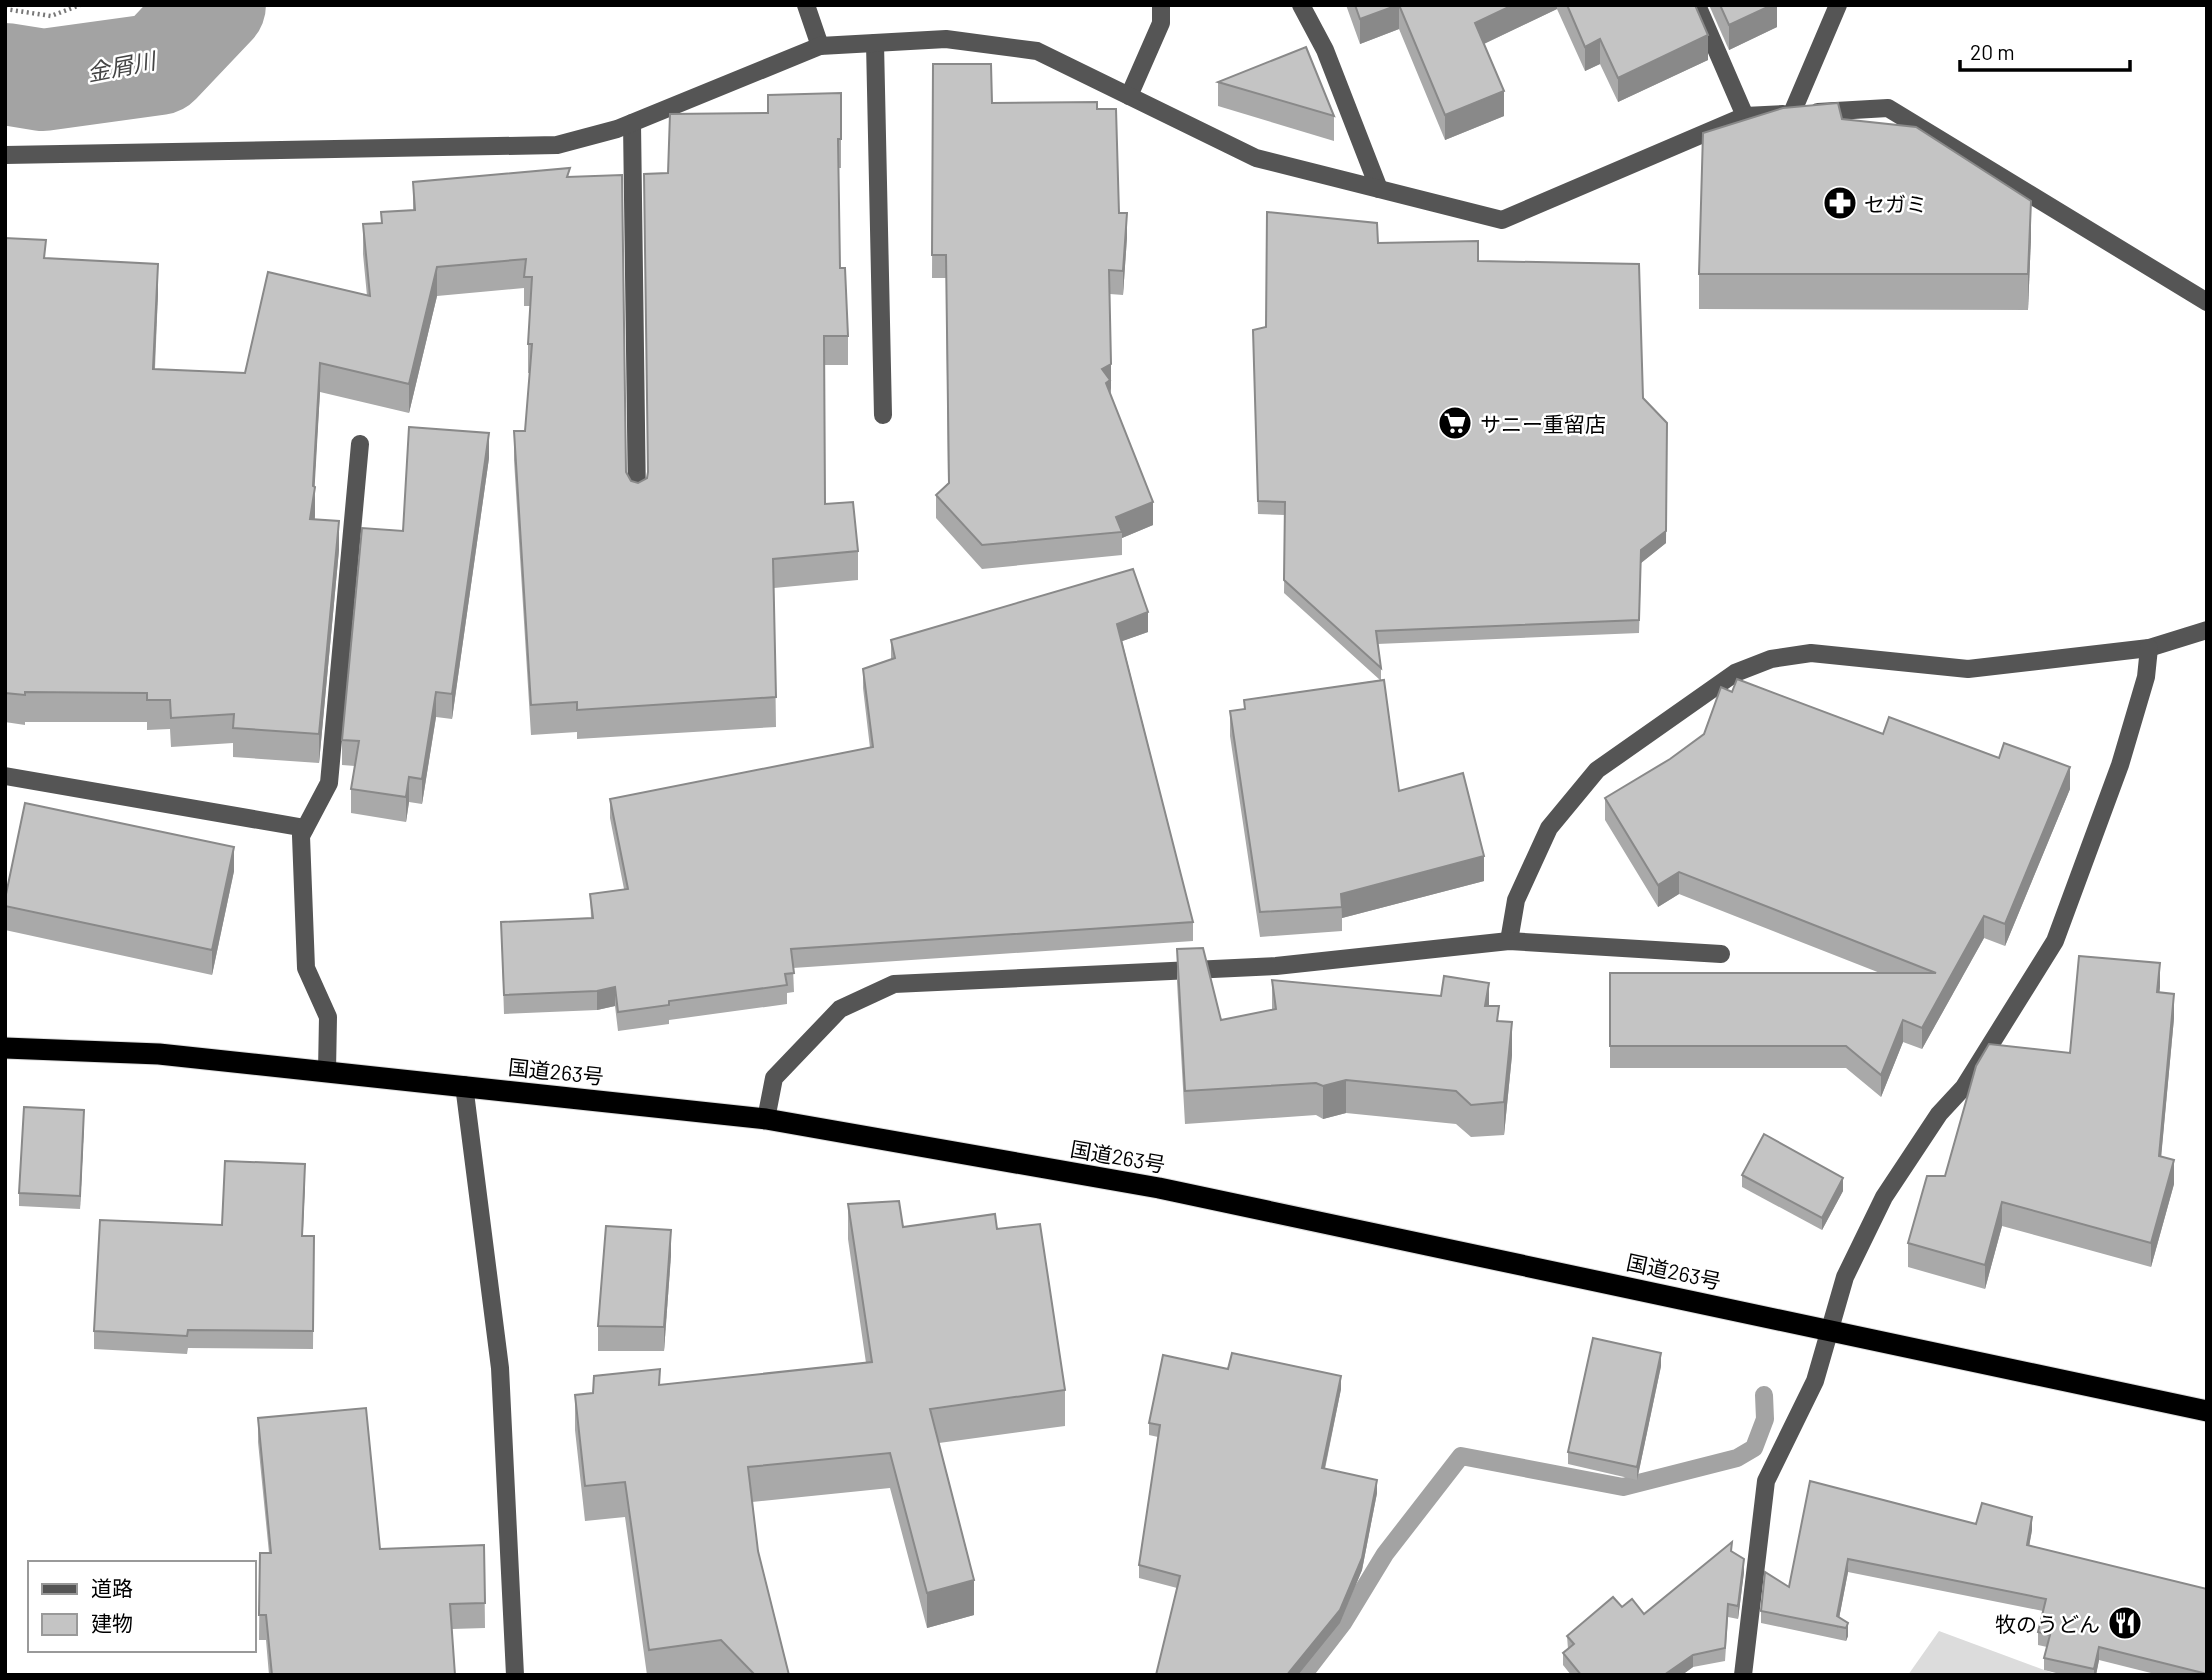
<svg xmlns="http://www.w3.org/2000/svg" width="2212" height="1680" font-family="Barlow,'Noto Sans JP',sans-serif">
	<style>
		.green { fill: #dcdcdc }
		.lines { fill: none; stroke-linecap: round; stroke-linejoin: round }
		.stream { stroke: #a3a3a3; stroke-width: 18 }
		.river { stroke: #a3a3a3; stroke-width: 102 }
		.highway-casing { stroke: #dbdbdb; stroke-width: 23 }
		.path { stroke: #777; stroke-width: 4.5; stroke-dasharray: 2 3.5; stroke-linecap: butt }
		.minor { stroke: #555; stroke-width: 18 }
		.highway { stroke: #000; stroke-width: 21 }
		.wall { fill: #a9a9a9 }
		.shaded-wall { fill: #898989 }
		.building { fill: #c4c4c4; stroke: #898989; stroke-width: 2 }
		.labels { text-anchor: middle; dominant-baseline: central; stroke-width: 5; stroke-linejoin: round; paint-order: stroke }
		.poi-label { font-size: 21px; fill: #000; stroke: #fff; text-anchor: start }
		.street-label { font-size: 21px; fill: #000; stroke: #fff }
		.water-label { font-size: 23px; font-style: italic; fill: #444; stroke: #fff }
	</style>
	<rect width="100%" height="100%" fill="#fff"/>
	<path class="green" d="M1939,1631L2058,1675H1908Z"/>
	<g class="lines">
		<path class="stream" d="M1303,1675L1343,1623L1385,1554L1461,1456L1623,1487L1737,1458L1754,1448L1765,1419L1764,1395"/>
		<path class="river" d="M5,74L43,80L159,64L215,5"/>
		<defs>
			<path id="highway" d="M5,1048L159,1054L766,1119L1159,1188L2207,1411"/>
		</defs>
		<use href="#highway" class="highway-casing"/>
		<path class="path" d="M5,9L51,16L80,5"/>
		<g class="minor">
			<path d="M806,5L820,46"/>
			<path d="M1301,5L1325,50L1379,189"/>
			<path d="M1697,5L1745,116"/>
			<path d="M875,43L883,415"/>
			<path d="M1129,96L1161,23V5"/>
			<path d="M1818,112L1888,108L2207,302"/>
			<path d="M1792,113L1838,5"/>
			<path d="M632,123L637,501"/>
			<path d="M5,155L557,145L617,129L820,46L946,39L1037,51L1256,158L1502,220L1745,116L1783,114"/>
			<path d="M5,776L305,828"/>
			<path d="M1509,941L1516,900L1549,828L1597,770L1735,673L1771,659L1811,653L1968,669L2149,648L2207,630"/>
			<path d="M327,1071L328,1017L306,968L301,836L329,783L360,444"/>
			<path d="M464,1085L500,1368L515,1675"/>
			<path d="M766,1119L774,1078L840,1009L894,984L1276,966L1509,941L1721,954"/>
			<path d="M1743,1675L1766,1481L1815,1381L1845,1277L1884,1197L1939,1114L1964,1087L2055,941L2120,765L2146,677L2149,648"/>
		</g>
		<use href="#highway" class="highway"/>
	</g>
	<g class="wall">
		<path d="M1346,5H1695L1708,60L1618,102L1600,64L1585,71L1557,9L1484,44L1504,116L1445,140L1399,29L1360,44Z"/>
		<path d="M1709,5H1777V27L1729,50Z"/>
		<path d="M933,64L992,103L1097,109L1119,213L1127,237L1123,295L1110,294V394L1153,525L1122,538V555L982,569L936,518V495L948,483L946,278H932Z"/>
		<path d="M1218,82L1334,116V141L1218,106Z"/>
		<path d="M841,93V168H838L840,268L848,336V365H824L825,504L858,551V580L774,588L776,727L577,739V732L531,735L514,460V431H525L530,373H528V344L530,306H524V288L437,296L409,413L320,392L314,487L315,519L339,550L319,763L233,757V743L171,747L170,729L147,730V722H25V725L5,722V238L46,258L158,293L155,369L245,373L367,296L363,254V224L381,223V212L413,210V182L570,177L626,472L631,481L638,483L647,478L648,473L668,173L768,113Z"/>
		<path d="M1842,119L2031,237L2028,310L1699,309V274Z"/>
		<path d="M1378,243L1478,261L1643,398L1666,543L1641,563L1639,633L1377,644L1381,668V680L1399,791L1484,881L1342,918V931L1260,937L1230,736V711L1244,709V700L1380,680L1284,593L1285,515L1258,514L1253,330L1266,327Z"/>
		<path d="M489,458L452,719L436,717L422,804L409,802L406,822L351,813V789L355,766L342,765V740L403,531Z"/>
		<path d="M1148,632L1122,641L1193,922V941L793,968L794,992L787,993V1004L669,1020V1024L618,1031L615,1006L597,1010L504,1014L501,922L591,918L590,894L624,889L610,818V799L870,748L863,688V669L891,659V640Z"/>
		<path d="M1732,692L2070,789L2005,946L1984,938L1922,1049L1903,1042L1881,1097L1846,1068H1610V973H1880L1679,894L1658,907L1605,820V798L1670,759L1704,734Z"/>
		<path d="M234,871L212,975L5,930V899Z"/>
		<path d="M1177,949L1221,1020L1272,1010V980L1489,1006L1499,1021L1512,1055L1504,1135L1471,1137L1456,1124L1346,1113L1323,1119L1316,1115L1185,1124L1177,982Z"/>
		<path d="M2160,987L2159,992L2174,1018L2161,1156L2174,1184L2151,1267L2002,1226L1985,1289L1908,1267V1243L1945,1176L2070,1053Z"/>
		<path d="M84,1123L80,1209L19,1206V1193Z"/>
		<path d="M1742,1175L1843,1191L1822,1230L1742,1187Z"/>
		<path d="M305,1182L302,1236H314L313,1349L188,1348L187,1354L94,1349V1331L222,1225Z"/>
		<path d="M848,1204L903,1227L997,1229L1065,1390V1426L939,1443L974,1615L927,1628L890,1488L752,1502L758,1551L789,1675H647L625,1517L585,1521L575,1430V1395L866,1363L848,1239Z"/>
		<path d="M671,1255L664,1351H598V1326Z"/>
		<path d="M1661,1366L1637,1480L1568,1464V1452Z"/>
		<path d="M1228,1369L1341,1389L1325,1469L1377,1493L1362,1570L1340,1623L1177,1588L1139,1578V1565L1158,1437L1149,1435V1423Z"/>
		<path d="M258,1418L380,1549L484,1545L485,1628L452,1629L455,1675H269L266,1640H259L260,1553H269L258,1442Z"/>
		<path d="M1810,1481L1976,1524L2032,1530L2029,1546L2207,1589V1675H2159L2099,1660L2096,1675H2064L2044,1670V1658L2047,1647L2038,1645V1632L2043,1611L1848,1572L1839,1618L1848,1623V1636L1846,1641L1761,1623V1611L1789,1587Z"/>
		<path d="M1732,1552L1744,1572L1738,1619L1728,1617L1725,1661L1693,1667L1682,1675H1571L1563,1665V1653L1568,1649L1567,1636L1644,1614Z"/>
	</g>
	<g class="shaded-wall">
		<path d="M1399,5V29L1360,44V19Z"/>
		<path d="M1513,5H1557V9L1475,48V23Z"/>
		<path d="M1772,5H1777V27L1729,50V25Z"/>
		<path d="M1708,35V60L1618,102V78Z"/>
		<path d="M1600,39V64L1585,71V47Z"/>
		<path d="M1504,91V116L1445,140V115Z"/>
		<path d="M2031,201V237L2028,310V274Z"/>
		<path d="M1127,213V237L1123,295V271Z"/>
		<path d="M158,264V293L153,398V369Z"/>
		<path d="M437,267V296L409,413V384Z"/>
		<path d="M320,363V392L314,498L315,487V516L310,548V519Z"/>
		<path d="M1111,364V388L1110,404L1102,369Z"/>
		<path d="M489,433V458L452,719V694Z"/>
		<path d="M1667,436L1666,543L1641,563L1639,633L1641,550Z"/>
		<path d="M1153,502V525L1122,538V532L1116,517Z"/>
		<path d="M339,521V550L319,763V734Z"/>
		<path d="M1148,612V632L1117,643V624Z"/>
		<path d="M436,692V717L422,804V779Z"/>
		<path d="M2070,767V789L2005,946V924Z"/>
		<path d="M409,777V802L406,822V797Z"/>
		<path d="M234,847V871L212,975V950Z"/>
		<path d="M1484,856V881L1342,918L1341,894Z"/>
		<path d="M1679,872V894L1658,907V885Z"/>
		<path d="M1984,916V938L1922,1049V1028Z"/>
		<path d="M2160,963V987L2157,1016V992Z"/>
		<path d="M1489,983V1016L1485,1006Z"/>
		<path d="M615,987V1006L597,1010V991Z"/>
		<path d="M2174,994V1018L2159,1180V1156Z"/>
		<path d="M1903,1020V1042L1881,1097V1075Z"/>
		<path d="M1512,1022V1055L1504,1135V1102Z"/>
		<path d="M1346,1080V1113L1323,1119V1086Z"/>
		<path d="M84,1110V1123L80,1209V1196Z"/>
		<path d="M2174,1160V1184L2151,1267V1243Z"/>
		<path d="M305,1164V1182L302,1254V1236Z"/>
		<path d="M1843,1178V1191L1822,1230V1218Z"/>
		<path d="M2002,1202V1226L1985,1289V1265Z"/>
		<path d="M671,1230V1255L664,1351V1327Z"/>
		<path d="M1661,1353V1366L1637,1480V1467Z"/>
		<path d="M1341,1376V1389L1322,1481V1468Z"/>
		<path d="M1377,1480V1493L1362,1570L1340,1623L1298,1675H1287Z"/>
		<path d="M2032,1517V1530L2027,1558V1545Z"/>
		<path d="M1744,1559V1572L1738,1619V1606Z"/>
		<path d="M1848,1559V1572L1837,1629V1616Z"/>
		<path d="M974,1580V1615L927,1628V1593Z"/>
		<path d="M1848,1623V1636L1846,1641V1628Z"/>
		<path d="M2099,1647V1660L2096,1675H2094V1669Z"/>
		<path d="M1693,1655V1667L1682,1675H1664Z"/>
	</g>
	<g class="building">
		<path d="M1355,5H1398L1360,19Z"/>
		<path d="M1399,5H1513L1475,23L1504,91L1445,115Z"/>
		<path d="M1567,5H1695L1708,35L1618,78L1600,39L1585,47Z"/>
		<path d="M1720,5H1772L1729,25Z"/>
		<path d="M1306,47L1334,116L1218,82Z"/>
		<path d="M933,64H991L992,103L1097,102V109H1116L1119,213H1127L1123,271L1109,270L1111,364L1102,369L1110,380L1106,383L1153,502L1116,517L1122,532L982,545L936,495L949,483L946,255H932Z"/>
		<path d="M841,93V139H838L840,268H845L848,336H824L825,504L853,502L858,551L773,559L776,697L577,710V702L531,705L514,431H525L532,344H528L532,277H524L526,259L437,267L409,384L320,363L313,486L315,487L310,519L339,521L319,734L233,728L234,714L171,718L170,700H147V693L25,692V695L5,693V238L46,240L44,258L158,264L153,369L245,373L268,272L370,296L363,224L382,223L381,212L415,210L413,182L570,168L567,177L622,175L626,472L631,481L638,483L647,478L648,472L644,174L668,173L670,114L768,113V95Z"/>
		<path d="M1838,103L1842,119L1916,127L2031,201L2028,274H1699L1703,133L1783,108Z"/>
		<path d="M1267,212L1377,223L1378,243L1478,241V261L1639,264L1643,398L1667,423L1666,531L1641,550L1639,620L1376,631L1381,668L1284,580L1285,502L1258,501L1253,330L1266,327Z"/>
		<path d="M409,427L489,433L452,694L436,692L422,779L409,777L406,797L351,789L359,741L342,740L362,528L403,531Z"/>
		<path d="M1133,569L1148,612L1117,624L1193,922L791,949L794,973L785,974L787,985L669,1001V1005L618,1012L615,987L597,991L504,995L501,922L593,918L590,894L628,889L610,799L873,747L863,669L895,658L891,640Z"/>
		<path d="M1737,679L1883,734L1889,717L1999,758L2004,743L2070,767L2005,924L1984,916L1922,1028L1903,1020L1881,1075L1846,1046H1610V973H1936L1679,872L1658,885L1605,798L1670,759L1704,734L1721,687L1732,692Z"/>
		<path d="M1384,680L1399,791L1463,773L1484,856L1341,894L1342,907L1260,912L1230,711L1245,709L1244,700Z"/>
		<path d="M25,803L234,847L212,950L5,906V899Z"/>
		<path d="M1203,948L1221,1020L1276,1009L1272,980L1441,996L1444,976L1489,983L1485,1006H1499L1497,1021L1512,1022L1504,1102L1471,1105L1456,1091L1346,1080L1323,1086L1316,1083L1185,1091L1177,949Z"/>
		<path d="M2079,956L2160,963L2157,992L2174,994L2159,1156L2174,1160L2151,1243L2002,1202L1985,1265L1908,1243L1927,1176H1945L1976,1066L1989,1044L2070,1053Z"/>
		<path d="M24,1107L84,1110L80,1196L19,1193Z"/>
		<path d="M1764,1134L1843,1178L1822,1218L1742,1175Z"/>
		<path d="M225,1161L305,1164L302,1236H314L313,1331L188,1330L187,1336L94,1331L100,1220L222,1225Z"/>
		<path d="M899,1201L903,1227L995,1214L997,1229L1040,1224L1065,1390L930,1409L974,1580L927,1593L890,1453L748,1467L758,1551L789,1675H755L721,1640L649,1650L625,1482L585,1486L575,1395L593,1393L594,1376L660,1369L659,1385L872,1362L848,1204Z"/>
		<path d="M606,1226L671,1230L664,1327L598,1326Z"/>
		<path d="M1593,1338L1661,1353L1637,1467L1568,1452Z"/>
		<path d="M1232,1353L1341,1376L1322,1468L1377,1480L1362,1558L1340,1610L1287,1675H1156L1180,1576L1139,1565L1160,1425L1149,1423L1163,1355L1228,1369Z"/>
		<path d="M366,1408L380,1549L484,1545L485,1603L450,1604L455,1675H272L266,1615H259L260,1553H271L258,1418Z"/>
		<path d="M1810,1481L1976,1524L1982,1503L2032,1517L2027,1545L2207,1589V1674L2099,1647L2094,1669L2044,1658L2050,1635L2038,1632L2046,1599L1848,1559L1837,1616L1848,1623L1846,1628L1761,1611L1765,1572L1789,1587Z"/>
		<path d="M1732,1542L1731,1551L1744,1559L1738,1606L1728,1604L1725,1648L1693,1655L1664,1675H1581L1563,1653L1574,1644L1567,1636L1613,1597L1622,1607L1632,1599L1644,1614Z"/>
	</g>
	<defs>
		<symbol id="pharmacy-disc" viewBox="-11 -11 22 22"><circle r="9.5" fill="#000" stroke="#fff"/><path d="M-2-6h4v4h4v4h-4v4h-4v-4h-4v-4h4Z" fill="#fff"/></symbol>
		<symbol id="supermarket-disc" viewBox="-11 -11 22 22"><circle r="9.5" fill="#000" stroke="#fff"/><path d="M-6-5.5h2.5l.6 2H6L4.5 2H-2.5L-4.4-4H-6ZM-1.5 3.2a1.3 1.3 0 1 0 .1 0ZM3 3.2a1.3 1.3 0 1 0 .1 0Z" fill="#fff"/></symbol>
		<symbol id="restaurant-disc" viewBox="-11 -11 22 22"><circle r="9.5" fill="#000" stroke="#fff"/><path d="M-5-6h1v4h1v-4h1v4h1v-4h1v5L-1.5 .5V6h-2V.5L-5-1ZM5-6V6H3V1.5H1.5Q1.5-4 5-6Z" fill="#fff"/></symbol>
	</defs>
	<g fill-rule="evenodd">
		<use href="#pharmacy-disc" x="1821" y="184" width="38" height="38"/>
		<use href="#supermarket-disc" x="1436" y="404" width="38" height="38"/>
		<use href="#restaurant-disc" x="2106" y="1604" width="38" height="38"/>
	</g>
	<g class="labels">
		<g class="poi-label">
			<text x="1864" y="203">セガミ</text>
			<text x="1480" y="423">サニー重留店</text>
			<text x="2100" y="1623" text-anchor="end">牧のうどん</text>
		</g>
		<g class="street-label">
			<text transform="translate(556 1071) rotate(6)">国道263号</text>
			<text transform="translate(1118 1156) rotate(10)">国道263号</text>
			<text transform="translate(1674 1271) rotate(12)">国道263号</text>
		</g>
		<g class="water-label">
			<text transform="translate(121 66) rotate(-11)">金屑川</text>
		</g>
	</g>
	<rect width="2212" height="1680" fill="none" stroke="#000000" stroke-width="14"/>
	<rect x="28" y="1561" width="228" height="91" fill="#ffffff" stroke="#999999" stroke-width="2"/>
	<rect x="42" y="1584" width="35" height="10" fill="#555555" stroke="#999999" stroke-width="2"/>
	<text x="91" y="1596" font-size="21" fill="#000000">道路</text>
	<rect x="42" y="1614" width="35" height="21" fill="#c4c4c4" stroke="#999999" stroke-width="2"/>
	<text x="91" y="1631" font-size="21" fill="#000000">建物</text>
	<path d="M1960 60v10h170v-10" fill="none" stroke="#000000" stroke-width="3.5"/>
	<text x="1970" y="60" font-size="21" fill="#000000" stroke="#ffffff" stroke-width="5" paint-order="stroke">20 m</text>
</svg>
